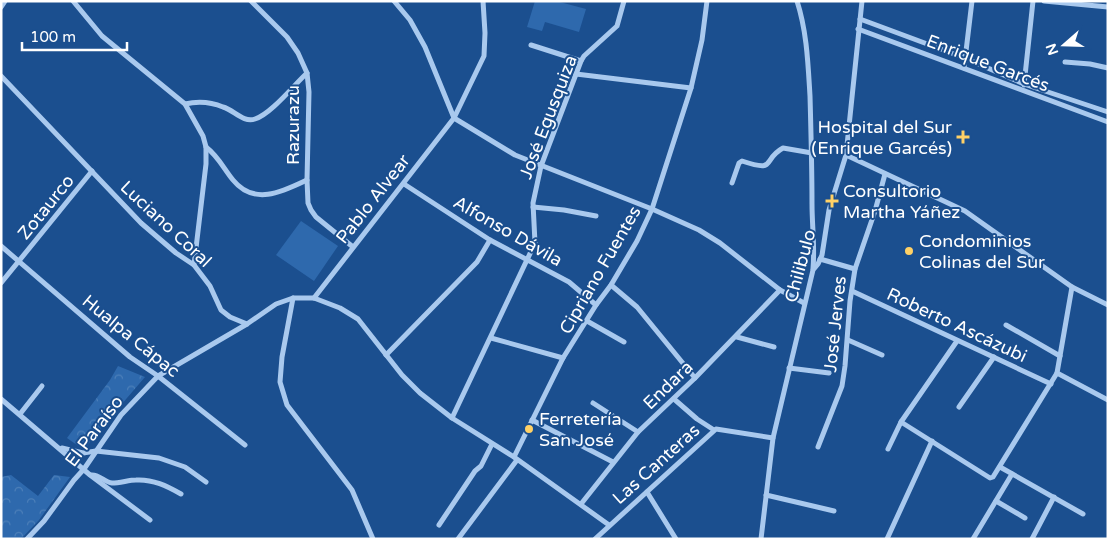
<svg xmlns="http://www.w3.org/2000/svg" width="1109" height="540" font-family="'Varela Round',sans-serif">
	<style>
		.forest { fill: url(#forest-crowns) }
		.pitch { fill: #2e69ad }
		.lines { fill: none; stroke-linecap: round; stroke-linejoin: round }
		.street { stroke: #a9c9ee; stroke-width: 5 }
		.poi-dot { fill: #ffd166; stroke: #1b4f8f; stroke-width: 2 }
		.labels { text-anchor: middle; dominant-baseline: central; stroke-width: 4; stroke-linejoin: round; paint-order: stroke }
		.street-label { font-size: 18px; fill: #fff; stroke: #1b4f8f }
		.poi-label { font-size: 18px; fill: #fff; stroke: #1b4f8f; text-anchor: start }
	</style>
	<defs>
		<pattern id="forest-crowns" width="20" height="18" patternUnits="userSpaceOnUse" patternTransform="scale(1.25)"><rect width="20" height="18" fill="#2e69ad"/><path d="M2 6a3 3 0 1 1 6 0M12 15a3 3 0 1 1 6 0" fill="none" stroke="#4d80b9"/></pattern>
	</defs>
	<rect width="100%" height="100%" fill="#1b4f8f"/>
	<g class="forest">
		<path d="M118,366L145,377L96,434L84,450L67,438L110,380Z"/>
		<path d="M11,475L38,496L54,475L70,477L39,520L21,539H1V477Z"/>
	</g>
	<g class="pitch">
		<path d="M535,1H556L586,9L579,32L545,22L542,31L527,27Z"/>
		<path d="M301,221L338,246L314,281L276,255Z"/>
	</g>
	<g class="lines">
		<g class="street">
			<path d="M73,1L102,36L185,104L203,136L206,147V164L194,265"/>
			<path d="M251,1L287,37L298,53L307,73L309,92L307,180L308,203L311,210L316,217L353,247"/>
			<path d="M394,1L410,20L425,47L454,118"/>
			<path d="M797,1C807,32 808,64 810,96C811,132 812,168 812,204C812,226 815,247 813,269"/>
			<path d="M1044,1L1108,7"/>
			<path d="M1,7L5,1"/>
			<path d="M860,19L965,58L1024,84L1108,112"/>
			<path d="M858,29L1108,122"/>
			<path d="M531,45L581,61"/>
			<path d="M1065,62L1090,64L1108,68"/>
			<path d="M964,68L972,1"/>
			<path d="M576,74L691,88"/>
			<path d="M1,76L141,223L176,253L194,265L210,286L221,310L230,317L247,324"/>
			<path d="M1024,85L1033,1"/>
			<path d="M185,104C198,101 211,102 223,107C234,110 243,123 255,119C271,114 294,85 307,73"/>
			<path d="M454,118L515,155L652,209L699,230L720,243L780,290L804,303"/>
			<path d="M206,147C218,156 224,169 233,180C254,206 282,192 307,180"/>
			<path d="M846,155L965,211L1072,287L1108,305"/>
			<path d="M732,183L739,163L742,161C778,173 761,160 783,148L812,153"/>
			<path d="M404,184L490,240L569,282L596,305"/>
			<path d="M533,207L564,210L596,216"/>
			<path d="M1,246L130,357L158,376L245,445"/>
			<path d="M820,259L855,269"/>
			<path d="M1,283L92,171"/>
			<path d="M611,285L637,307L695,378"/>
			<path d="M852,291L1051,384"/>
			<path d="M293,298L282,357L280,382L287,405L352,490L373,539"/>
			<path d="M314,298L454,118L484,56L485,33L483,1"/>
			<path d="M587,321L624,342"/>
			<path d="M1006,325L1060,356"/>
			<path d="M737,337L774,347"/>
			<path d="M491,338L563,358"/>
			<path d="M848,340L882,355"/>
			<path d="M386,355L477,262L490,240"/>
			<path d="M789,368L829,373"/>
			<path d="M1057,373L1108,400"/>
			<path d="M1,399L90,475L150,520"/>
			<path d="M674,399L697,419L714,430"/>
			<path d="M593,403L638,432"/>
			<path d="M959,407L994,357"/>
			<path d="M20,414L42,386"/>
			<path d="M452,418L535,243L533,203L541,166L581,61L584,56L617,26L624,1"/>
			<path d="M532,420L613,462"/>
			<path d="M901,422L990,478L993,477L1057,373L1072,287"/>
			<path d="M818,447L842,386L845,366L850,301L855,269L875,211L885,174"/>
			<path d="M62,448L83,453L96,451L159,458L185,467L206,482"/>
			<path d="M888,449L901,422L957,341"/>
			<path d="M514,457L563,358L596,305L611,285L637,241L652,209L691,88L702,40L707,1"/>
			<path d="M1000,467L1083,514"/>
			<path d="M91,475C99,474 104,482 112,483C120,483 129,480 136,480C153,479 167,486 181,494"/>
			<path d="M647,492L676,539"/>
			<path d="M766,495L834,511"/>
			<path d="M996,501L1025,518"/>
			<path d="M581,504L638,432L695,378L780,290"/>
			<path d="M439,525L475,471L481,466L492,444"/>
			<path d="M27,539L44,521L74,480L84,469L121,415L158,376L247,324L276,304L293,298H314L340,308L358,319L402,375L420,393L452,418L514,457L609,525"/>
			<path d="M458,539L517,460"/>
			<path d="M595,539L716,429L773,438"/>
			<path d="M761,539L773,438L813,270L818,264L822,255L829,210L846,155L862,1"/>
			<path d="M887,539L932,441"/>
			<path d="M973,539L1012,474"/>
			<path d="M1032,539L1054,497"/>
		</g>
	</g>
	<g class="poi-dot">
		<path d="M960.5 129.5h5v5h5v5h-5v5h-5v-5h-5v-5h5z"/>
		<path d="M829.5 193.5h5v5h5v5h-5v5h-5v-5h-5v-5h5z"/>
		<circle cx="909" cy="251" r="5"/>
		<circle cx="529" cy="429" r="5"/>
	</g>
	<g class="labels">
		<g class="street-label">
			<text transform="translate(988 63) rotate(21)">Enrique Garcés</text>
			<text transform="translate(548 117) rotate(-69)">José Egusquiza</text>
			<text transform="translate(293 125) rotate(-90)">Razurazu</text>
			<text transform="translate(373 199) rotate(-52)">Pablo Alvear</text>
			<text transform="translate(46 207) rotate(-51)">Zotaurco</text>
			<text transform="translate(166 224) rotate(43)">Luciano Coral</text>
			<text transform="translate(508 231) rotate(30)">Alfonso Dávila</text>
			<text transform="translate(800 266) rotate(-75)">Chilibulo</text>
			<text transform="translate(600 270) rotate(-60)">Cipriano Fuentes</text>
			<text transform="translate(835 324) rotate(-84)">José Jerves</text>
			<text transform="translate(957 325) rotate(25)">Roberto Ascázubi</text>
			<text transform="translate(131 336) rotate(39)">Hualpa Cápac</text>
			<text transform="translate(668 385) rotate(-44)">Endara</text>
			<text transform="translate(94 431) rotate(-53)">El Paraíso</text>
			<text transform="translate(656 464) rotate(-42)">Las Canteras</text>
		</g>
		<g class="poi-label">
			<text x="952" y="127" text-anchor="end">Hospital del Sur<tspan x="952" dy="21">(Enrique Garcés)</tspan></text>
			<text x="843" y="191">Consultorio<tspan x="843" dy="21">Martha Yáñez</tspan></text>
			<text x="919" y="241">Condominios<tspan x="919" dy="21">Colinas del Sur</tspan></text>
			<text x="539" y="419">Ferretería<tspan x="539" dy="21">San José</tspan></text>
		</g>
	</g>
	<rect width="1109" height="540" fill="none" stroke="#ffffff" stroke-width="5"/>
	<g transform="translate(1064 45) rotate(250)" stroke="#1b4f8f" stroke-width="4" paint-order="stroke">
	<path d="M0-4L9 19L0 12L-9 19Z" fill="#ffffff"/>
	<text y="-8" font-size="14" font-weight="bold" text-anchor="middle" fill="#ffffff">N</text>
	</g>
	<path d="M22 42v8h105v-8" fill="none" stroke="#ffffff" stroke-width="2.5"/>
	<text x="30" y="42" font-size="15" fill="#ffffff" stroke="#1b4f8f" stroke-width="4" paint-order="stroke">100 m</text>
</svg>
